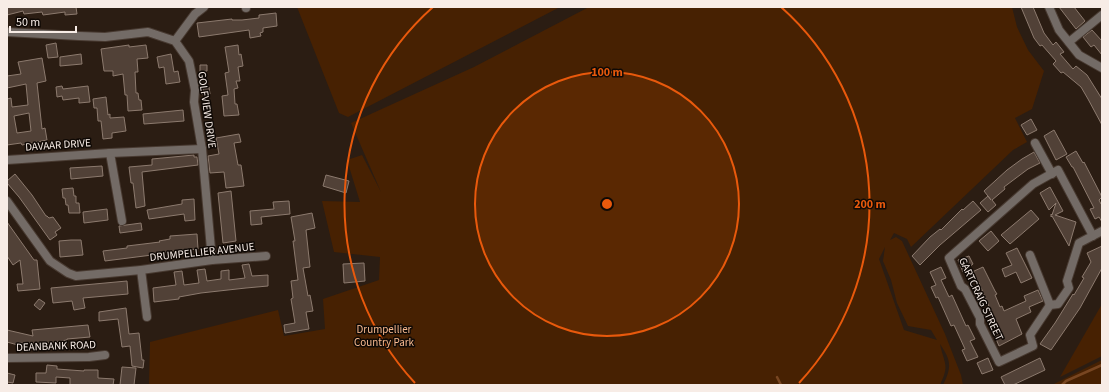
<svg xmlns="http://www.w3.org/2000/svg" width="1109" height="392" font-family="'Source Sans 3',sans-serif">
	<style>
		.green { fill: #472102; fill-rule: evenodd }
		.lines { fill: none; stroke-linecap: round; stroke-linejoin: round }
		.stream { stroke: #784621; stroke-width: 2.5 }
		.building { fill: #514137; stroke: #8c7a6e; fill-rule: evenodd }
		.street-casing { stroke: #483a31; stroke-width: 10 }
		.street { stroke: #736b66; stroke-width: 8 }
		.ring { fill: none; stroke: #e8590c; stroke-width: 2 }
		.labels { text-anchor: middle; dominant-baseline: central; stroke-width: 3; stroke-linejoin: round; paint-order: stroke }
		.street-label { font-size: 11px; fill: #f7ece6; stroke: #0f0905 }
		.park-label { font-size: 11px; fill: #f9ba90; stroke: #0f0905 }
		.centre { fill: #e8590c; stroke: #0f0905; stroke-width: 2 }
		.ring-label { font-size: 12px; text-anchor: middle; font-weight: bold; fill: #e8590c; stroke: #0f0905; stroke-width: 3; stroke-linejoin: round; paint-order: stroke }
	</style>
	<rect width="100%" height="100%" fill="#2b1d13"/>
	<g class="green">
		<path d="M297,7H560L348,117L339,113Z"/>
		<path d="M589,7H1012L1017,27L1028,50L1044,71L1032,109L1015,118L1027,142L1013,150L911,247L907,239L894,233L890,240L896,237L902,241L945,334L961,375L963,385H943C952,367 951,360 940,344C944,364 950,364 940,385H149L150,342L278,310L284,336L325,329L323,299L379,280L380,257L334,252L322,201L360,202L347,160L362,155L381,192L351,123L474,67ZM885,247L883,261L891,280L897,303L908,326L931,330L937,340L904,330L879,259Z"/>
		<path d="M1102,304V356L1060,377Z"/>
		<path d="M1102,360V385H1051H1052Z"/>
	</g>
	<g class="lines">
		<g class="stream">
			<path d="M777,377L781,385"/>
			<path d="M1062,385L1066,381L1102,365"/>
		</g>
	</g>
	<g class="building">
		<path d="M7,7H76L77,14L65,15V12L43,15L42,12L24,14L23,11L7,15Z"/>
		<path d="M1021,7H1033L1044,33L1053,45L1056,42L1064,52L1060,54L1073,69L1076,66L1087,75L1102,99V125L1088,99L1081,87L1063,72L1061,73L1053,64L1056,61L1042,45L1040,46L1034,38Z"/>
		<path d="M1059,7H1074L1085,21L1076,29Z"/>
		<path d="M276,13L277,26L263,28V32L260,33L261,36L250,38L249,30L199,37L197,23L232,19V20H242L259,18V15Z"/>
		<path d="M1092,30L1102,41V55L1094,45L1091,47L1083,37Z"/>
		<path d="M56,43L58,57L48,58L46,45Z"/>
		<path d="M129,45V47L146,45L148,58L137,59L138,72H135L136,93H138L139,100H141L142,110L128,111L127,95H125L123,74L113,76V71H104L101,49Z"/>
		<path d="M238,45L239,55L241,54L243,66L238,67L240,81H236L238,88L234,89L235,104H237L239,115L224,116L222,96L228,95L225,73L229,72L225,47Z"/>
		<path d="M81,54L82,64L60,66V57Z"/>
		<path d="M171,54L174,72L178,71L180,82L166,84L164,67L159,68L157,57Z"/>
		<path d="M42,58L46,81L37,83L42,129L45,128L47,140L22,145L21,143L7,145V99L11,98L12,107L28,105L26,84L7,88V76L21,74L18,62ZM29,113L31,131L17,133L14,116Z"/>
		<path d="M200,65H207V71L200,72Z"/>
		<path d="M62,86L63,89L88,86L90,102L79,103V98L63,100L62,96L57,97L56,87Z"/>
		<path d="M209,87L210,94L203,95V88Z"/>
		<path d="M106,97L108,115L110,114V118L124,117L126,131L112,133V138L103,139L101,121H98L97,108H94L93,99Z"/>
		<path d="M183,110L184,121L144,124L143,114Z"/>
		<path d="M1031,119L1037,130L1027,135L1021,125Z"/>
		<path d="M1054,130L1067,154L1056,160L1044,136Z"/>
		<path d="M239,134L241,142L234,143L238,165H241L244,186L226,188L224,172L210,173L208,156L219,154L216,138Z"/>
		<path d="M1076,151L1083,163L1084,162L1102,197L1099,200L1101,204H1102V222L1099,217L1095,219L1090,209L1094,208L1073,167H1072L1066,157Z"/>
		<path d="M1034,152L1040,163L1028,169L1004,187L1005,189L992,200L996,205L988,212L980,203L988,196L991,200L984,191L1007,170L1022,159Z"/>
		<path d="M194,155V157H197L198,165L142,172L145,206L136,208L133,183H131L129,167L152,165V159Z"/>
		<path d="M102,166L103,176L71,179L70,168Z"/>
		<path d="M15,174L32,195L46,216H47L49,218L53,217L61,228L55,232L57,235L50,240L19,197L7,183V181Z"/>
		<path d="M326,175L349,181L346,193L323,186Z"/>
		<path d="M1050,187L1063,211L1055,215L1076,222L1069,246L1052,216L1051,217V214L1052,215L1056,203L1049,210L1040,193Z"/>
		<path d="M73,188L74,196H76V203H79L80,213H69L68,205H66L65,198H63L62,189Z"/>
		<path d="M231,191L236,241L223,243L218,193Z"/>
		<path d="M194,199L195,220L185,221L184,214L149,219L147,210L182,204V200Z"/>
		<path d="M289,201L290,214L261,217L262,224L251,225L250,211L274,209L273,202Z"/>
		<path d="M973,201L981,210L940,245L920,265L912,256L930,237L940,229L941,230L962,209L963,210Z"/>
		<path d="M107,209L108,220L84,223L83,212Z"/>
		<path d="M1031,210L1039,219L1010,244L1001,235Z"/>
		<path d="M312,213L315,228L306,230L310,267L303,268L308,296L310,295L313,311L306,312L309,329L285,333L284,325L295,323L291,299L293,298L291,281L298,280L293,241H295L291,217Z"/>
		<path d="M7,222L34,260H37L40,289L18,291L17,284H23L20,260L13,265L7,256Z"/>
		<path d="M141,223L142,230L120,233L119,226Z"/>
		<path d="M991,231L999,241L988,251L979,241Z"/>
		<path d="M197,234L198,249L188,250V249L152,254V255L105,261L103,251L127,248V246L160,242L159,241L170,239V236Z"/>
		<path d="M71,240H81L83,255L60,257L59,241Z"/>
		<path d="M1102,246V268L1080,308L1051,350L1040,344L1055,323L1073,294L1074,295L1084,278L1082,277L1091,262L1087,253Z"/>
		<path d="M1017,248L1032,278L1021,283L1016,272L1005,277L1002,269L1012,265L1006,253Z"/>
		<path d="M969,256L973,264L963,272L958,260Z"/>
		<path d="M364,263L365,281L344,283L343,264Z"/>
		<path d="M249,264L252,276L268,275V286L246,288L201,293L179,297V299L154,302L153,288L176,285L174,272L182,271L184,285L199,283L197,270L205,269L207,281L221,279V271L229,270V280L245,278L242,265Z"/>
		<path d="M941,267L946,278L941,280L949,297L952,295L966,326L968,325L975,339L970,341L978,357L967,361L962,350L965,349L954,325L951,326L938,297L936,298L931,287L936,285L930,272Z"/>
		<path d="M983,267L995,291L997,294L995,295L1000,307L1002,306L1004,311L1026,301L1024,296L1038,290L1043,301L1029,307L1031,312L1016,319L1022,334L999,346L994,334L1000,332L979,283H977L972,272Z"/>
		<path d="M127,281L128,294L83,298L85,308L74,310L72,301L53,303L51,288Z"/>
		<path d="M39,299L45,303L40,310L34,305Z"/>
		<path d="M126,308L129,334L139,333L142,360H144L143,368L132,366L130,346L122,347L118,319L99,321V312Z"/>
		<path d="M88,325L90,337L67,339V340L48,343H19L18,345L7,342V330L33,336L32,330Z"/>
		<path d="M988,358L993,370L982,374L977,363Z"/>
		<path d="M1040,358L1045,370L1013,385H1005L1001,377Z"/>
		<path d="M47,365L57,366V369L84,371V370H98V378L114,379L113,385H70V378L56,377V383L36,382V373H46Z"/>
		<path d="M122,367L136,368L134,385H120Z"/>
		<path d="M7,373L15,375L13,383L7,382Z"/>
	</g>
	<g class="lines">
		<defs>
			<g id="street">
				<path d="M246,7V8"/>
				<path d="M1049,7L1059,30L1079,55L1102,68"/>
				<path d="M7,32L79,36L105,37L148,32L175,41L189,61L195,90L194,102L202,149L212,260"/>
				<path d="M175,41L195,14L204,7"/>
				<path d="M1069,42L1102,15"/>
				<path d="M1035,143L1052,174"/>
				<path d="M110,153L122,221"/>
				<path d="M7,160L110,153L202,149"/>
				<path d="M7,201L50,261L68,273L76,276L141,270L212,260L266,256"/>
				<path d="M1093,236L1058,170L1033,184L949,258L961,286L965,289L980,318V324L999,362L1033,346L1030,335L1050,305L1058,304L1069,288L1067,281L1079,243L1102,231"/>
				<path d="M1030,255L1050,305"/>
				<path d="M141,270L147,317"/>
				<path d="M7,358L89,357L105,355"/>
			</g>
		</defs>
		<use href="#street" class="street-casing"/>
		<use href="#street" class="street"/>
	</g>
	<circle cx="607" cy="204" r="132" fill="#e8590c" fill-opacity=".12"/>
	<g class="ring">
		<circle cx="607" cy="204" r="132"/>
		<path d="M415 383A263 263 0 0 1 433 7M781 7A263 263 0 0 1 799 383"/>
	</g>
	<g class="labels">
		<g class="street-label">
			<text transform="translate(207 110) rotate(82)">GOLFVIEW DRIVE</text>
			<text transform="translate(58 145) rotate(-4)">DAVAAR DRIVE</text>
			<text transform="translate(202 252) rotate(-6)">DRUMPELLIER AVENUE</text>
			<text transform="translate(981 299) rotate(65)">GARTCRAIG STREET</text>
			<text transform="translate(56 346) rotate(-2)">DEANBANK ROAD</text>
		</g>
		<g class="park-label">
			<text x="384" y="329">Drumpellier<tspan x="384" dy="13">Country Park</tspan></text>
		</g>
	</g>
	<circle cx="607" cy="204" r="6" class="centre"/>
	<g class="ring-label">
		<text x="607" y="76">100 m</text>
		<text x="870" y="208">200 m</text>
	</g>
	<rect width="1109" height="392" fill="none" stroke="#f7ece6" stroke-width="16"/>
	<path d="M10 26v6h66v-6" fill="none" stroke="#f7ece6" stroke-width="2"/>
	<text x="16" y="26" font-size="12" fill="#f7ece6" stroke="#0f0905" stroke-width="3" paint-order="stroke">50 m</text>
</svg>
